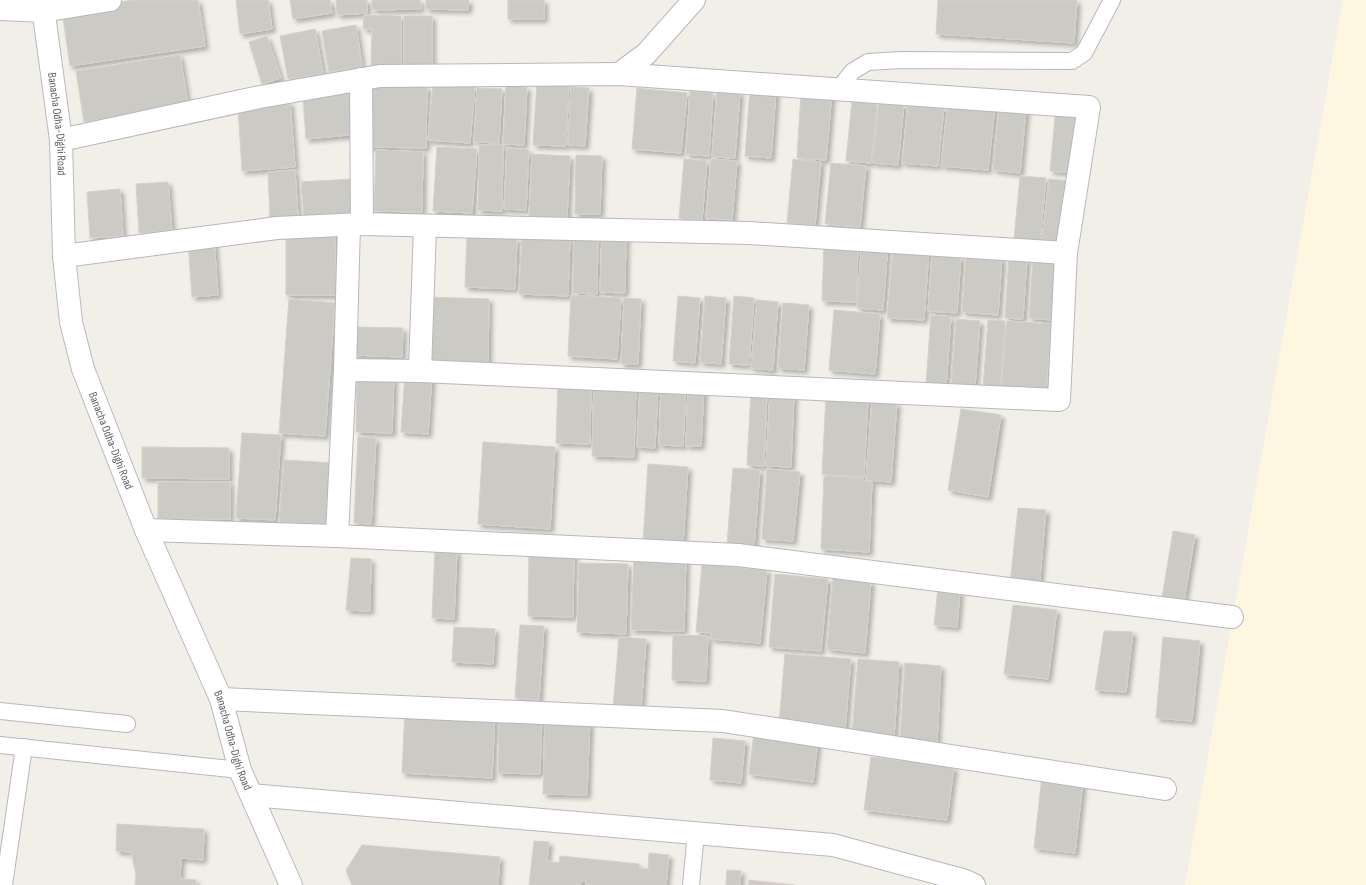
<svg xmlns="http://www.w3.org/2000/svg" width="1366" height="885" font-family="'Sofia Sans Condensed',sans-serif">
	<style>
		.commercial { fill: #fef7e0 }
		.building { fill: #cccac5; stroke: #d6d1c6; filter: url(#shadow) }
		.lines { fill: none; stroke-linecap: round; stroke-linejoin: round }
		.lane-casing { stroke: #b5b8bc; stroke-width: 18 }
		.street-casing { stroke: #b5b8bc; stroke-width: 24 }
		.secondary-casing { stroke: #b6babf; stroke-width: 24 }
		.lane { stroke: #fff; stroke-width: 16 }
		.street { stroke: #fff; stroke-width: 22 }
		.secondary { stroke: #fff; stroke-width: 22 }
		.labels { text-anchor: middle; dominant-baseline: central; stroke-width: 4; stroke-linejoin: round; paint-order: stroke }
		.street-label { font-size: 12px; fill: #5f6368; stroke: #fff }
	</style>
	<defs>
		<filter id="shadow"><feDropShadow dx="3.5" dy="3.5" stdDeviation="2" flood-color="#0004"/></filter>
	</defs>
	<rect width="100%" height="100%" fill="#f1efe8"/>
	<path class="commercial" d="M1343,0H1366V885H1185Z"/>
	<g class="building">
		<path d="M133,0H198L205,46L70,66L62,11Z"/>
		<path d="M236,0H268L272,29L240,34Z"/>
		<path d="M290,0H330L332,13L293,19Z"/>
		<path d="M336,0H367V13L337,15Z"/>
		<path d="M372,0H420L421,9L372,10Z"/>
		<path d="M426,0H469L468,10L426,9Z"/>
		<rect x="508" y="0" width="36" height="19"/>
		<path d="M938,0H1077L1074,43L936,34Z"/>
		<path d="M364,15L401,16V67L371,66L372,29H363Z"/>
		<rect x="404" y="16" width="28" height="51"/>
		<path d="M356,25L362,66L329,72L322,31Z"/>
		<path d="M315,29L323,73L288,79L280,36Z"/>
		<path d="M267,36L281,78L262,84L249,42Z"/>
		<path d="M180,55L188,105L84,122L76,71Z"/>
		<path d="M537,81L569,83L566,146L533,145Z"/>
		<path d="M433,82L475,86L470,143L428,140Z"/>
		<path d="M367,86H427L426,148L367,147Z"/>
		<path d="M506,86L527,87L524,145L503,144Z"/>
		<path d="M571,87L589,88L585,146L568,145Z"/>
		<path d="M477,88L502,89L499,143L474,142Z"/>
		<path d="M637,88L687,93L681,153L632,149Z"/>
		<path d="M750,89L776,91L771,158L745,156Z"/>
		<path d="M717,90L740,92L735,158L712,157Z"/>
		<path d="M690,91L713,93L709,156L686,154Z"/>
		<path d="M356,92L359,134L306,139L303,97Z"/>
		<path d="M801,92H832L826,160L797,158Z"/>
		<path d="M852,101L877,104L871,163L846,161Z"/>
		<path d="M290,102L295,167L242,171L238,105Z"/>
		<path d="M879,102L904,104L898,165L873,163Z"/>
		<path d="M948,102L995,106L988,170L941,166Z"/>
		<path d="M908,104L944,107L938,166L902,163Z"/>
		<path d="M1056,107L1081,109L1075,173L1050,171Z"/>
		<path d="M999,108L1026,110L1020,173L993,170Z"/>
		<path d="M479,145H503L502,211L478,210Z"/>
		<path d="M437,147L477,149L472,213L433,211Z"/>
		<path d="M507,148L529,150L526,210L504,209Z"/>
		<path d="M376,150L423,152L422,212L374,211Z"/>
		<path d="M532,154L570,156L567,218L529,216Z"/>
		<path d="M576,155L602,156L600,214H575Z"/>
		<path d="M684,159L707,161L702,220L679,218Z"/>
		<path d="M711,159L737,161L732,220L706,218Z"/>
		<path d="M793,159L821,162L815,225L787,223Z"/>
		<path d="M831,163L866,166L860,227L825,224Z"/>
		<path d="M295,170L298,216L270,218L268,172Z"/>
		<path d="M1020,176L1046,178L1040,241L1014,239Z"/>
		<path d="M352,179L354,213L304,216L301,182Z"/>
		<path d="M1049,179L1071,181L1065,244L1042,241Z"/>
		<path d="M168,182L172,231L139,233L136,184Z"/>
		<path d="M120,189L123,236L90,238L87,192Z"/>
		<path d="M286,231H335L336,295H286Z"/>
		<path d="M602,233H626L625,293L600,292Z"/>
		<path d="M522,235L570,237L568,296L519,294Z"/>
		<path d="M574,235H598L597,294L573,293Z"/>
		<path d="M467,236L517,238L515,289L465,287Z"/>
		<path d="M214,239L218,295L192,297L188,241Z"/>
		<path d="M862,240L888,242L883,310L857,308Z"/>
		<path d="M824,245L858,247L856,302L822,301Z"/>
		<path d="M893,247L929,250L924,320L887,318Z"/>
		<path d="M932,254L961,256L957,313L928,311Z"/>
		<path d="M966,255L1002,257L998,315L962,312Z"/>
		<path d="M1009,257L1027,258L1023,319L1005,318Z"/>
		<path d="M1033,260L1056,261L1052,320L1029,318Z"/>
		<path d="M571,295L621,298L617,359L568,356Z"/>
		<path d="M678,296L700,298L695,363L673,361Z"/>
		<path d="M705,296L726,298L721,364L700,362Z"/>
		<path d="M734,296L754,298L749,365L729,364Z"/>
		<path d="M427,297L489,299L488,362L425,361Z"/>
		<path d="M624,298L641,299L638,364H621Z"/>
		<path d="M289,299L335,303L325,436L279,433Z"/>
		<path d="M757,300L778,302L773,370L751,368Z"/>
		<path d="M783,303L809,305L804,370L778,368Z"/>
		<path d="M834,310L880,314L875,374L829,370Z"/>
		<path d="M931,315L951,317L946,387L926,385Z"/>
		<path d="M956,319L980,321L975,387L951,385Z"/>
		<path d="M988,320L1005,321L1000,390L983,388Z"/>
		<path d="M1007,321L1051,324L1046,393L1001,390Z"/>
		<path d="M355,327L403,328L402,357L354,355Z"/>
		<path d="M405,373L432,375L428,434L401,432Z"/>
		<path d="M357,374L394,375L392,433L356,432Z"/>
		<path d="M558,380L591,381L590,444L556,443Z"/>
		<path d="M594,382L636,383L634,457L592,456Z"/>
		<path d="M661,385L686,386L683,446L659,445Z"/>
		<path d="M688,386L704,387L701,446H686Z"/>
		<path d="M640,387L658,388L655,448L637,447Z"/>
		<path d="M751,391L767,392L764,466L747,465Z"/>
		<path d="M770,393L794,394L791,467L766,466Z"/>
		<path d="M826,396L868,398L864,477L822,474Z"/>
		<path d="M872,401L897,403L891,482L866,480Z"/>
		<path d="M961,409L1001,415L988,497L948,490Z"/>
		<path d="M242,433L281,435L275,520L236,518Z"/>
		<path d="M358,437L376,438L371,524L354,523Z"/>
		<path d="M483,442L555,447L550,529L478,524Z"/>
		<path d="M142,447L229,448V479L142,478Z"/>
		<path d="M284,460L334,463L330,525L279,522Z"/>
		<path d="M648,464L688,467L683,545L643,543Z"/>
		<path d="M733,468L760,470L754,548L727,545Z"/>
		<path d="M767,469L800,472L793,541L762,539Z"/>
		<path d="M824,476L863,478V481L872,482L869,552L821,549Z"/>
		<rect x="158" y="482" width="72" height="37"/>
		<path d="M1018,508L1046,510L1039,588L1010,585Z"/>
		<path d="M1173,531L1195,535L1183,607L1161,604Z"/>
		<path d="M435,549L457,550L454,619L432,618Z"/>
		<path d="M529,550L574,551L573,617L528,616Z"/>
		<path d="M634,554L686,556L684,631L631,630Z"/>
		<path d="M351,558L371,559L370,611L346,610Z"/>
		<path d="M579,563L628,564L626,634L577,632Z"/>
		<path d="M702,564L767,570L760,643L711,639V633L696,632Z"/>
		<path d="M775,574L828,579L821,651L769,647Z"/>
		<path d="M833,578L871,581L865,653L827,649Z"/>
		<path d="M938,588L960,591L957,627L934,625Z"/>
		<path d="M1013,605L1057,610L1048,679L1004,674Z"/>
		<path d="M520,625L544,626L539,700L515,698Z"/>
		<path d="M454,627L495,629L493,664L452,662Z"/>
		<path d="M1104,631L1133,632L1126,692L1095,690Z"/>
		<path d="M673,635L708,636L706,681L672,680Z"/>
		<path d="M619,637L646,639L641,710L613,708Z"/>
		<path d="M1163,637L1200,641L1192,721L1156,718Z"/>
		<path d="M785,654L851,659L845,730L779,724Z"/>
		<path d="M858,659L899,662L894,738L852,734Z"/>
		<path d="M905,663L941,666L937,742L900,740Z"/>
		<path d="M405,709L495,714L492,778L402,773Z"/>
		<path d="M499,715L542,716L540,774L498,773Z"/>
		<path d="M545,716L590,718L587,795L543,794Z"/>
		<path d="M754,732L818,740L813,782L749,774Z"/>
		<path d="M713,738L745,741L741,783L710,780Z"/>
		<path d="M871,757L954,767L947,820L864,810Z"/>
		<path d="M1042,776L1083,781L1075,853L1034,848Z"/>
		<path d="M117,824L204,829L203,860L181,858L180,879L196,880V885H135L136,874L131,852L116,851Z"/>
		<path d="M534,841L549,842L547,861L559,863L560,856L639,864V868L648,869L649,853L669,855L666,885H586V881H581L580,885H529Z"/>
		<path d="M362,845L500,857L498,885H352L346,870Z"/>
		<path d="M727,870L741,871L740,885H726Z"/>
		<path d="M749,880L794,885H748Z"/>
	</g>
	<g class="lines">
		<defs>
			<g id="lane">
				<path d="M838,89L853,71L868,62L901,60L1072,61L1084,53L1112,0"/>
				<path d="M0,711L127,724"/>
				<path d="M0,745L240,770"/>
				<path d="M4,885L24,747"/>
				<path d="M691,885L696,833"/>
			</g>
			<g id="street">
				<path d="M0,9L43,11L110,0"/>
				<path d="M619,74L646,54L694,0"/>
				<path d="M361,79L362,224"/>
				<path d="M61,140L260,97L380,76L619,74L1089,107L1066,253L749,233L362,224L277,228L64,256"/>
				<path d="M425,227L420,371L1059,400L1066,253"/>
				<path d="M345,370L420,371"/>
				<path d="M146,530L337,536L738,555L1232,617"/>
				<path d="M337,536L345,370L349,225"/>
				<path d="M221,699L723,721L1165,789"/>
				<path d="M252,795L833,845L963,880L974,885"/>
			</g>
			<g id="secondary">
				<path id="s1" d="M42,0L61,140L64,256L71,322L83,369L146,530L221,699L240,770L291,885"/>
			</g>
		</defs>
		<use href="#lane" class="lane-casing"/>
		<use href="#street" class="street-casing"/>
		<use href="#secondary" class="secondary-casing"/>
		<use href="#lane" class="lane"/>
		<use href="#street" class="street"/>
		<use href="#secondary" class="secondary"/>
	</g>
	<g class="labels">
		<g class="street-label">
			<text stroke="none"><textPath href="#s1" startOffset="125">Banacha Odha-Dighi Road</textPath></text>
			<text stroke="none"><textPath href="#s1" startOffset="449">Banacha Odha-Dighi Road</textPath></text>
			<text stroke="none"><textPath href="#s1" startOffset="773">Banacha Odha-Dighi Road</textPath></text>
		</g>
	</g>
</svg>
